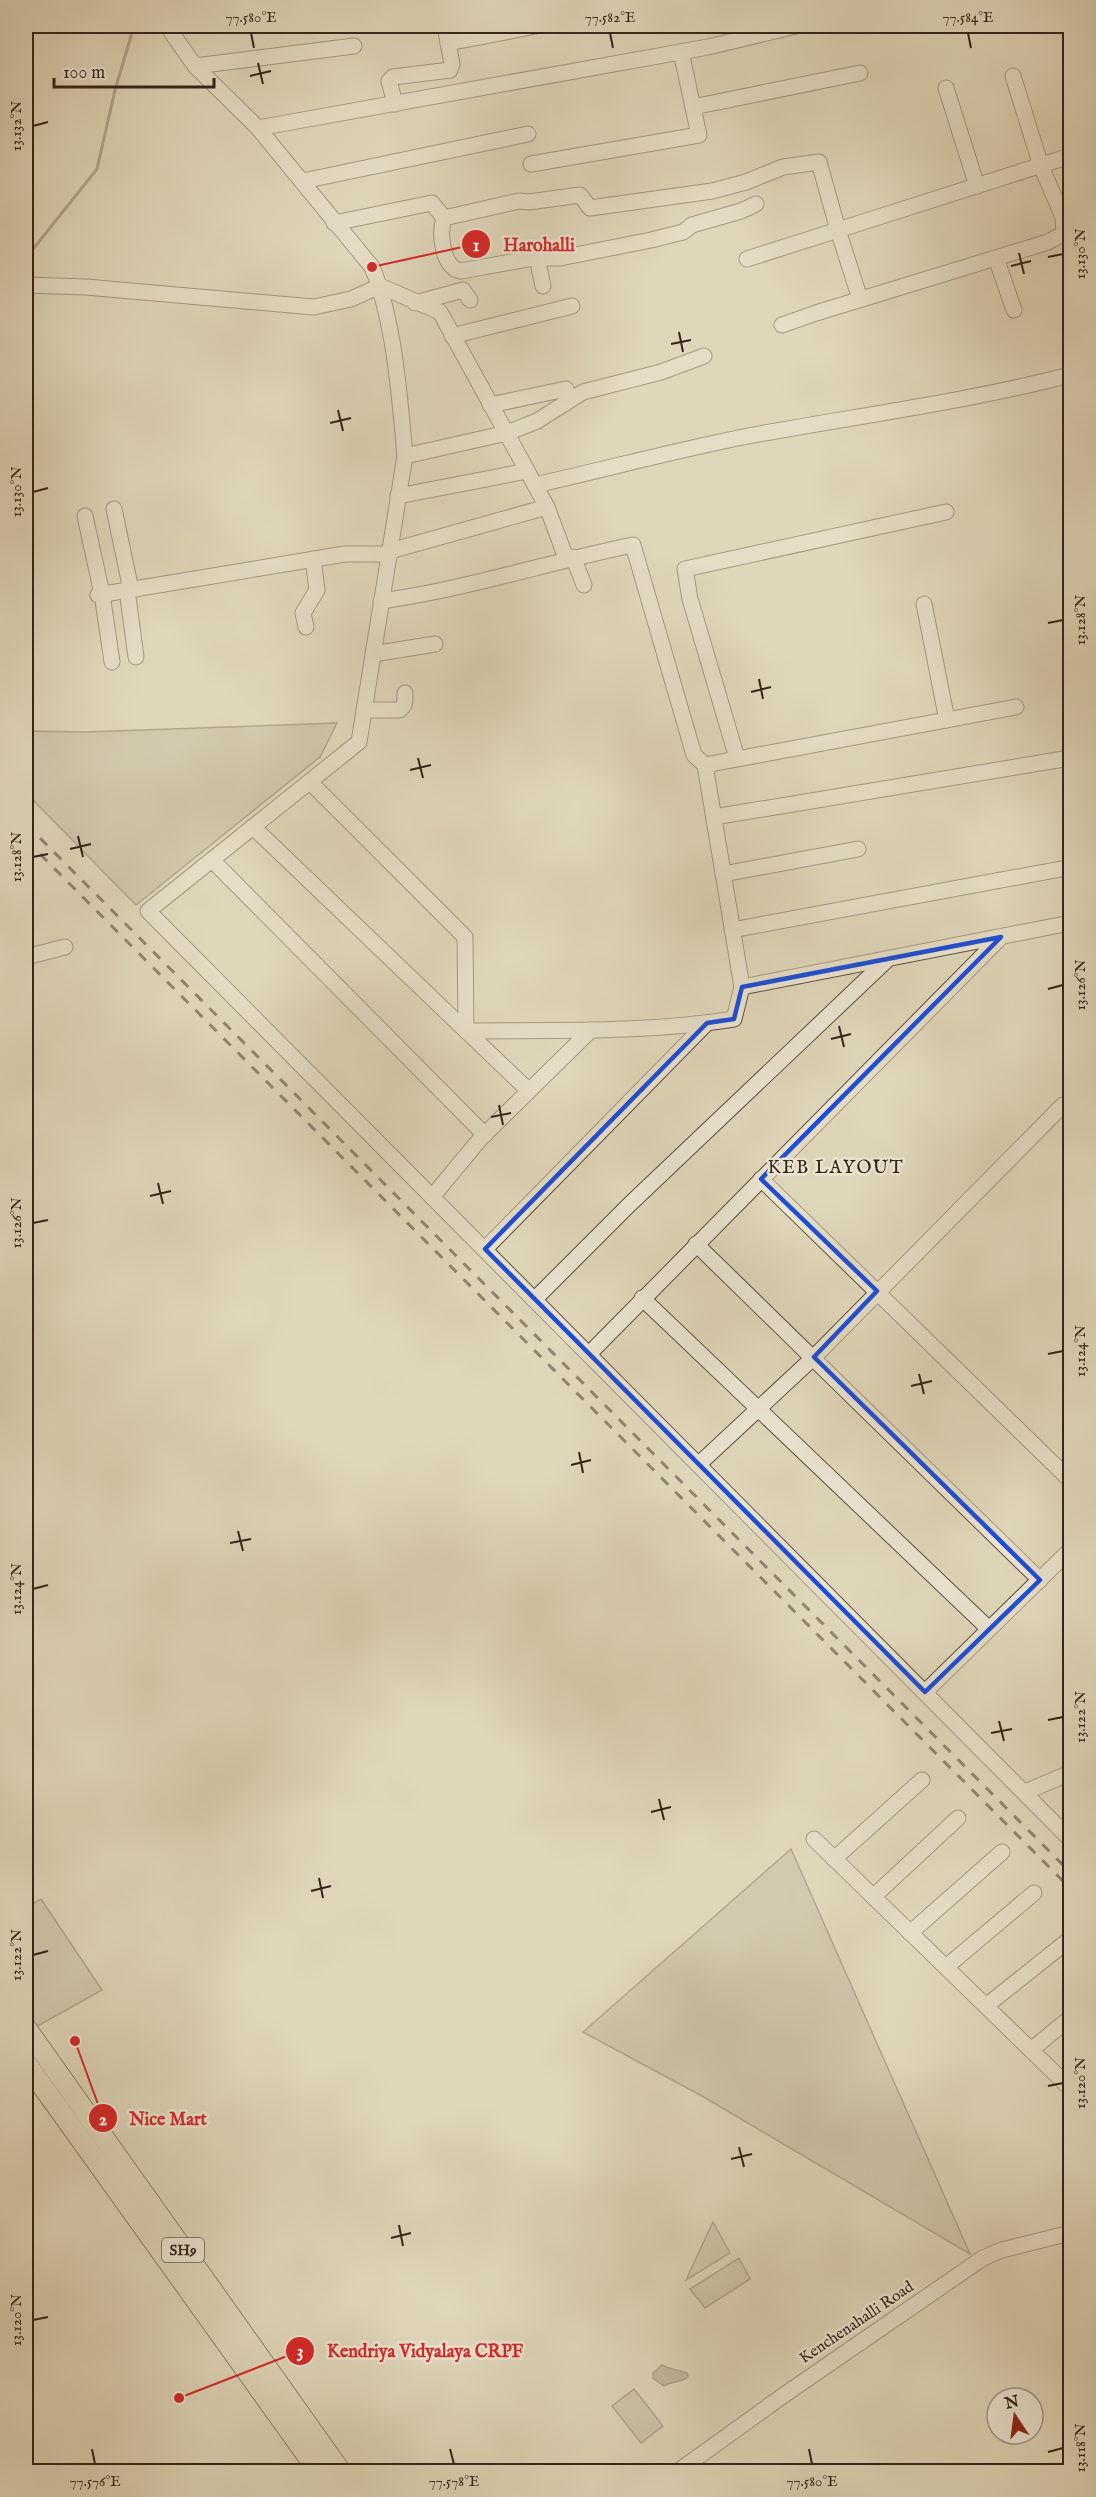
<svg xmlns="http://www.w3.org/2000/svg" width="1096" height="2497" font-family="'IM FELL English',serif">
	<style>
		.green { fill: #c2b99f; stroke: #7a6e5c; stroke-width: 1.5 }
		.water { fill: #a59a83; stroke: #776b59; stroke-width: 1.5 }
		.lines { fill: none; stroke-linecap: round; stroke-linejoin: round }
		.stream { stroke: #776b59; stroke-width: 3 }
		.minor-casing { stroke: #5e5141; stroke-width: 17 }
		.major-casing { stroke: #322419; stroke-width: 22 }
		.minor { stroke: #ebe5d2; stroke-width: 15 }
		.major { stroke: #e0d7ba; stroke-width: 20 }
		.rail { stroke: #322419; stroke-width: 3; stroke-dasharray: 10 10; stroke-linecap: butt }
		.marked { fill: none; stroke: #1d4ed8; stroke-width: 4.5; stroke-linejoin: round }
		.ticks { fill: none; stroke: #322419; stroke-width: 2 }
		.labels { text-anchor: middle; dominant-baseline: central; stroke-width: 5; stroke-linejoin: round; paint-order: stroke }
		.shield { fill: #ebe5d2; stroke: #6a5e50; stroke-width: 1.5 }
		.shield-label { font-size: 15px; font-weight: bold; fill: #322419 }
		.street-label { font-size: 16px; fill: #322419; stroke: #ebe5d2 }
		.neighbourhood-label { font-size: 18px; letter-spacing: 1.5px; fill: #322419; stroke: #ebe5d2 }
		.leader { fill: none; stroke: #d62828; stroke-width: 2 }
		.callout-dot { fill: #d62828; stroke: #ebe5d2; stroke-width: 2 }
		.mark-label { font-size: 18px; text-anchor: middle; font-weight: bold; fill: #fff }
		.callout-label { font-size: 18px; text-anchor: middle; font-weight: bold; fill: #d62828; stroke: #ebe5d2; stroke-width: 5; stroke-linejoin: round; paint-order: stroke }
		.neatline { fill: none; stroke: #322419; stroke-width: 2 }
		.ticks-label { font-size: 15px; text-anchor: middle; fill: #322419 }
	</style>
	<rect width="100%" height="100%" fill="#e0d7ba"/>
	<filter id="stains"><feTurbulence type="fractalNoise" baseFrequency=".00333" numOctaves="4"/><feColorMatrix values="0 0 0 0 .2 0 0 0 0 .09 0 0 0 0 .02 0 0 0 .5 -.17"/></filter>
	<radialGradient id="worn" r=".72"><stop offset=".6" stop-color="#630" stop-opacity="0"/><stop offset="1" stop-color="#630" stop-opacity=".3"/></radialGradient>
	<g class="green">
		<path d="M337,723L320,757L136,905L26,793V731L86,732Z"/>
		<path d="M791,1849L970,2254L702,2096L583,2032Z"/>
		<path d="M41,1899L102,1990L34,2028L26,2015V1907Z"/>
		<path d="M713,2222L730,2253L686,2280Z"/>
		<path d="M739,2258L750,2279L705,2308L690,2289Z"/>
		<path d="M634,2389L663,2426L641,2443L612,2406Z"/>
	</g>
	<path class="water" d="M662,2365C670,2370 678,2369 687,2373L688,2377C680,2383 672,2381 664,2386L653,2378V2373Z"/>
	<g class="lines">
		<path class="stream" d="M26,258L97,169L115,90L134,26"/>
		<defs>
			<g id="minor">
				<path d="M167,26L195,66L258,128L372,267C394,319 400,399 405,456L359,742L148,911L1070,1839"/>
				<path d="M448,43L536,26"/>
				<path d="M195,66L354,46"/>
				<path d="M1013,76L1041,166L1063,217L1064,233"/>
				<path d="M946,88L977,186"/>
				<path d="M395,104L389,81L393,77L450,70L452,64L445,26"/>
				<path d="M693,107L860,73"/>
				<path d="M258,128L708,47L796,26"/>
				<path d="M531,164L699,135L681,52"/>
				<path d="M303,181L528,134"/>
				<path d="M444,218C439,233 442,268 461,271L533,258H560L651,240L683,232L692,225L741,211L756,204"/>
				<path d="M334,223L432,203L444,218L519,201L529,202L580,195L590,208L712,191L746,182L783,167L819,162L838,230L747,259"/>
				<path d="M537,258L543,286"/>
				<path d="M996,258L1014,310"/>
				<path d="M26,285L86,287L314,307L351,299L380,286"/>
				<path d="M380,286L440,312L547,507L566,558"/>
				<path d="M860,299L838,230L1070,156"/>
				<path d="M415,303L463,290L470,300"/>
				<path d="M782,325L816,313L1048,242L1070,230"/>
				<path d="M452,336L572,306"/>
				<path d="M490,405L566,389"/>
				<path d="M405,456L507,433L537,421L583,392L661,372L704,356"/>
				<path d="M535,485C606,469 677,450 748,436C856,416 965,402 1070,375"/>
				<path d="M398,496L527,471"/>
				<path d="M114,509L131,590"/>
				<path d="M85,516L102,594L112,662"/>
				<path d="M390,551L547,507"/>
				<path d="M573,557L584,585"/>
				<path d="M127,590L136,657"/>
				<path d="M98,595L345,554H389"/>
				<path d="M924,604L947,720"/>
				<path d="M306,627L303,613L317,590L313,559"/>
				<path d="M373,654L435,644"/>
				<path d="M364,710H399C406,706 405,700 405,693"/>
				<path d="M737,758L690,599L685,569L946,512"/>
				<path d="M705,765L1016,707"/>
				<path d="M310,782L465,937L466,1031C555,1030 646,1033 734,1019L742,987L705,765L694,755L633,545C549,562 467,589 381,601"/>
				<path d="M714,817L1070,758"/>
				<path d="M253,827L529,1091"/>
				<path d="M212,860L485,1135"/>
				<path d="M723,874L858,849"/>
				<path d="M732,930L1061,869"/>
				<path d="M26,957L65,947"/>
				<path d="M742,987L1070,923"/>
				<path d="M761,1179L1070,1480"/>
				<path d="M432,1197L481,1138L591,1030"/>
				<path d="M696,1244L1040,1580"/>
				<path d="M485,1249L707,1023"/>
				<path d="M642,1298L989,1629"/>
				<path d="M535,1299L630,1204L888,959"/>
				<path d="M589,1354L1001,937"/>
				<path d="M699,1464L814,1357L1063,1105"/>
				<path d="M925,1692L1070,1550"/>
				<path d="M1025,1792L1070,1773"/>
				<path d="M814,1839L1070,2088"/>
				<path d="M834,1859L922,1780"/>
				<path d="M873,1897L958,1818"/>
				<path d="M910,1933L1002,1852"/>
				<path d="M946,1967L1034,1893"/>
				<path d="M986,2006L1070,1939"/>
				<path d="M1031,2050L1070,2018"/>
				<path d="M677,2472L784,2395L983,2258L1002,2250L1070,2233"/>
			</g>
			<g id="major">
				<path d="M26,2028L341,2472"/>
				<path d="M26,2063L319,2472"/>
			</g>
		</defs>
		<use href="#minor" class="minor-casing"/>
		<use href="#major" class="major-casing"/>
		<use href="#minor" class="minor"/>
		<use href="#major" class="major"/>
		<g class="rail">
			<path d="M26,824L1070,1872"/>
			<path d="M26,840L1070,1888"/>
		</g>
	</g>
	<path d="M0 0H1096V2497H0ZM1001,937L761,1179L877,1291L814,1357L1040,1580L925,1692L485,1249L707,1023L734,1019L742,987Z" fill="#e0d7ba" fill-opacity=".55" fill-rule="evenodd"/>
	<path class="marked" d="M1001,937L761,1179L877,1291L814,1357L1040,1580L925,1692L485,1249L707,1023L734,1019L742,987Z"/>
	<path class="ticks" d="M251,33L254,48M610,33L613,48M968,33L971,48M258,63L263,84M250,76L271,71M33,126L48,122M1019,253L1024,274M1048,257L1063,254M1011,266L1031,261M679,332L683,352M671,344L691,340M338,410L343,431M330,423L351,418M33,492L48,488M1048,623L1063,620M759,679L763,699M751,692L771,687M418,758L423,778M410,770L431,765M78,836L83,857M70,849L91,844M33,857L48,854M1048,989L1063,985M839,1026L844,1047M831,1039L851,1034M499,1105L503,1125M491,1117L511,1113M158,1183L163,1204M150,1196L171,1191M33,1223L48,1220M1048,1354L1063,1351M919,1374L924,1394M911,1386L932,1381M579,1452L583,1473M571,1465L591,1460M238,1531L243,1551M230,1543L251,1539M33,1589L48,1585M1048,1720L1063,1717M999,1721L1004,1741M991,1733L1012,1729M659,1799L664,1820M651,1812L671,1807M319,1878L323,1898M311,1891L331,1886M33,1955L48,1951M1048,2086L1063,2083M739,2147L744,2167M731,2159L752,2154M399,2225L403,2246M391,2238L411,2233M33,2320L48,2317M92,2449L95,2464M450,2449L454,2464M809,2449L812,2464M1048,2452L1063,2448"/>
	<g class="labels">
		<rect class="shield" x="162" y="2238" width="42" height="24" rx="4.5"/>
		<g class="shield-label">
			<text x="183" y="2250">SH9</text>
		</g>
		<g class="street-label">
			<text transform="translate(857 2323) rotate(-34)">Kenchenahalli Road</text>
		</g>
		<g class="neighbourhood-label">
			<text x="836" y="1168">KEB LAYOUT</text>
		</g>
	</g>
	<path class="leader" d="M372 267L476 244M75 2041L103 2118M179 2398L300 2351"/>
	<g class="callout-dot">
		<circle cx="372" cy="267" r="6"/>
		<circle cx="75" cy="2041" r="6"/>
		<circle cx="179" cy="2398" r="6"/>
		<circle cx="476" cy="244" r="15"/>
		<circle cx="103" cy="2118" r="15"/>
		<circle cx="300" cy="2351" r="15"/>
	</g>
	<g class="mark-label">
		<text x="476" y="251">1</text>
		<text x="103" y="2125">2</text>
		<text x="300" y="2357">3</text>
	</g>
	<g class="callout-label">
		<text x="539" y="251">Harohalli</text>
		<text x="168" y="2125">Nice Mart</text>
		<text x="425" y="2357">Kendriya Vidyalaya CRPF</text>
	</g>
	<rect width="1096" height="2497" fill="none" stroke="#e0d7ba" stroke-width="66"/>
	<g transform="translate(1015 2416) rotate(347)"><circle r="28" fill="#ebe5d2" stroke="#a19888" stroke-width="1.5"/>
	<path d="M0-4.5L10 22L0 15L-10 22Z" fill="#8f2418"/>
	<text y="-9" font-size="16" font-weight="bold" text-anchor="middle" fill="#322419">N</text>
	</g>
	<path d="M54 78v9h160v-9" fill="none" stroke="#322419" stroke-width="3"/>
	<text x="63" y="78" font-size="18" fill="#322419" stroke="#ebe5d2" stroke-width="4.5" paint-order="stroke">100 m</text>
	<rect x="33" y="33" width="1030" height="2431" class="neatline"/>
	<g class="ticks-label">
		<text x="251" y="22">77.580°E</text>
		<text x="610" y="22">77.582°E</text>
		<text x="968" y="22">77.584°E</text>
		<text transform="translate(16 126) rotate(-90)" y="5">13.132°N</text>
		<text transform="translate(1080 254) rotate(-90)" y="5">13.130°N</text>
		<text transform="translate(16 492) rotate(-90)" y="5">13.130°N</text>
		<text transform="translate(1080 620) rotate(-90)" y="5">13.128°N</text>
		<text transform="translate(16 857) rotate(-90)" y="5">13.128°N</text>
		<text transform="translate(1080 985) rotate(-90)" y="5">13.126°N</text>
		<text transform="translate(16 1223) rotate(-90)" y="5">13.126°N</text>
		<text transform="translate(1080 1351) rotate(-90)" y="5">13.124°N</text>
		<text transform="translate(16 1589) rotate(-90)" y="5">13.124°N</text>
		<text transform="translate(1080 1717) rotate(-90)" y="5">13.122°N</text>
		<text transform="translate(16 1955) rotate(-90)" y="5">13.122°N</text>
		<text transform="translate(1080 2083) rotate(-90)" y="5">13.120°N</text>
		<text transform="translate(16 2320) rotate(-90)" y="5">13.120°N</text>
		<text transform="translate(1080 2448) rotate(-90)" y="5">13.118°N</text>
		<text x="95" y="2486">77.576°E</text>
		<text x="454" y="2486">77.578°E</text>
		<text x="812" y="2486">77.580°E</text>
	</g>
	<rect width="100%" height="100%" filter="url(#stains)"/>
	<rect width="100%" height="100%" fill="url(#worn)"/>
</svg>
